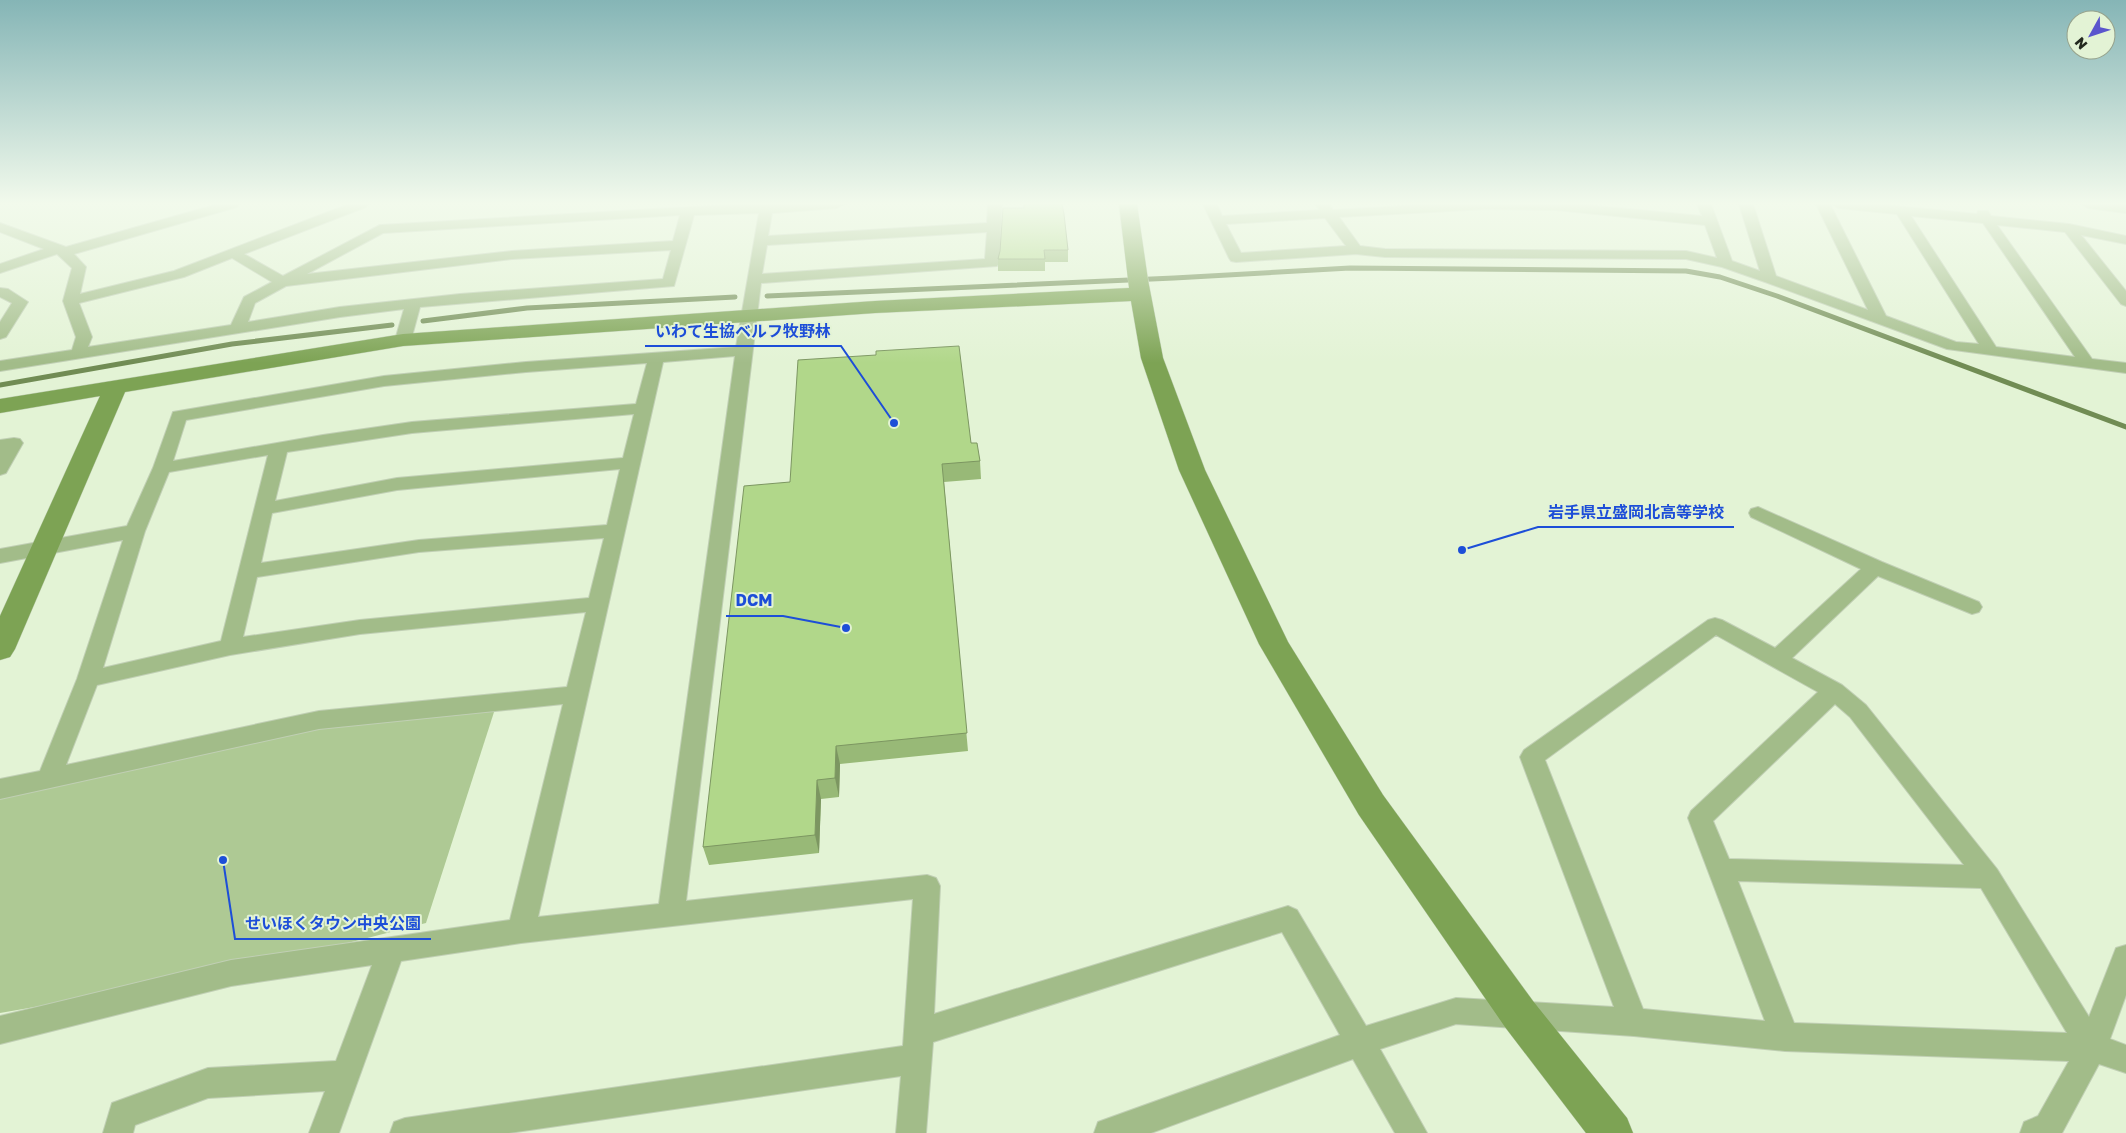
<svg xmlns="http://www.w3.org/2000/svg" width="2126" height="1133" font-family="'Golos Text','Noto Sans JP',sans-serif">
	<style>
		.green { fill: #aec994 }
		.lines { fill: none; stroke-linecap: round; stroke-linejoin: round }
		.stream { stroke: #718c54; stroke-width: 5 }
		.street-casing { stroke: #c0cfb4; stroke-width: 2 }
		.secondary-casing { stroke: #c0cfb4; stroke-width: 1 }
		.street { fill: #a2bc89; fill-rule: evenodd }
		.secondary { fill: #7da354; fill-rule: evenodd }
		.wall { fill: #98b977 }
		.shaded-wall { fill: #7c9661 }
		.building { fill: #b1d78a; stroke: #7c9661 }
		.leader { fill: none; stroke: #1d4ed8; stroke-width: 2 }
		.callout-dot { fill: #1d4ed8; stroke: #e3f3d5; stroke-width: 2 }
		.callout-label { font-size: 16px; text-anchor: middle; font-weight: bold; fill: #1d4ed8; stroke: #e3f3d5; stroke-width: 4; stroke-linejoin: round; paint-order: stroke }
	</style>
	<rect width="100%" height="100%" fill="#e3f3d5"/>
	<path class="green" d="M495,709L426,923L231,973L0,1013V798L305,729Z"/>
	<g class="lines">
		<g class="stream">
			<path d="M767,296L1174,278L1350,268L1686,271L1720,277L1777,296L2126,427"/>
			<path d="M423,321L527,308L735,297"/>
			<path d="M0,385L232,344L392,325"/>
		</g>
		<defs>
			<g id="street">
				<path d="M218,204H239L237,207L74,254L86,267L80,294L174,271L349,204H368L366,207L244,254L283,276L380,225L688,207L760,204H844L837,208L772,213L768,236L987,223L988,204H1002L999,263L997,266L761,283L686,901L927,875L936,878L940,886L934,1014L1288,906L1297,910L1366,1026L1456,998L1614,1007L1520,757L1524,750L1708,620L1715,618L1722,620L1775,648L1861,569L1751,517L1749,513L1751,509L1758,507L1882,562L1979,602L1982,607L1979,612L1972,614L1878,576L1792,658L1842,685L1866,705L1997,869L2089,1017L2116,948L2126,945V995L2110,1039L2126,1045V1073L2099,1064L2062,1133H2020L2024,1122L2038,1116L2069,1061L1785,1051L1634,1036L1456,1024L1380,1049L1427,1133H1395L1353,1059L1151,1133H1094L1098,1122L1109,1118L1340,1035L1282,932L933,1042L926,1133H896L901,1076L509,1133H390L394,1122L405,1118L903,1046L913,899L521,943L401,961L339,1133H309L325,1091L208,1098L135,1125L133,1133H103L112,1103L208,1068L336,1061L372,965L231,986L0,1044V1016L231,960L510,920L563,704L319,729L0,799V779L40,771L77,679L123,540L0,563V549L127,526L153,468L173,412L384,376L526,362L736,347L759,213L694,215L674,286L420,307L411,340L409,343H397L395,340L404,309L340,317L0,371V361L72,350L76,337L63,301L72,268L57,254L0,273V264L44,249L0,232V223L66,247ZM680,215L673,241L512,251L307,274L383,233ZM987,232L985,259L762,274L767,245ZM671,250L663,279L460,294L340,307L248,322L255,303L286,286L512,259ZM232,258L272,282L244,297L231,325L88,347L92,337L79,303L184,277ZM735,356L659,904L538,917L663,362ZM647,363L636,404L412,422L323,435L173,461L186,420L384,386L526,372ZM634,414L623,458L397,478L275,501L287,452L412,433ZM268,455L221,641L103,668L145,531L169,472ZM620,469L607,525L419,540L261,563L272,513L397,490ZM604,538L589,598L360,620L243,637L257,577L419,552ZM586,612L567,687L319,711L66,765L97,685L230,655L360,634ZM1716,635L1818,692L1691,811L1688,818L1765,1021L1643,1009L1545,760ZM1835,704L1850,717L1964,865L1729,859L1713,821ZM1738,881L1981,888L2067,1033L1794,1023Z"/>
				<path d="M1203,204H1217L1222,216L1320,210L1315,204H1329L1333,210L1434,204H1576L1702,216L1697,204H1711L1732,261L1760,271L1739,204H1753L1776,276L1868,310L1816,204H1830L1886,316L1956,342L1979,344L1897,214L1838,208L1831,204H1876L1977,214L1978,211H1988L1991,216L2069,224L2126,236V244L2081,235L2126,291V306L2121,304L2065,232L1997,225L2092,359L2126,363V373L1947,349L1765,282L1722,267L1686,259L1385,257L1356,254L1236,262L1231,261L1229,258ZM1486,209L1556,210L1705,225L1717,258L1686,251L1385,249L1360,246L1339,217ZM1911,216L1983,223L2075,357L1996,347ZM1325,218L1346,246L1241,253L1226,224Z"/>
				<path d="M2081,204L2126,205V213L2088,208Z"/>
				<path d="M0,288L8,289L28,302L6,337L0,339V322L12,303L0,297Z"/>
				<path d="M14,438L20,439L23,443L6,473L0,475V440Z"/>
			</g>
			<path id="secondary" d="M1119,204H1137L1148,280L1163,358L1205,470L1288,642L1383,795L1533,1001L1627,1118L1633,1133H1586L1505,1027L1359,815L1259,644L1179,470L1141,358L1131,301L875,313L403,346L125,392L15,649L10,657L0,660V616L100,396L0,413V399L403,334L875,301L1129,288Z"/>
		</defs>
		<use href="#street" class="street-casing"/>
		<use href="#secondary" class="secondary-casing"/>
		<use href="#street" class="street"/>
		<use href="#secondary" class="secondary"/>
	</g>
	<g class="wall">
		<path d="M1024,208L1068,250V262H1045V271H998V259Z"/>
		<path d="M971,443L980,461L981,479L944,482L968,751L840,764L839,797L821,799L819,853L709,865L703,847L790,482Z"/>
	</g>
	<g class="shaded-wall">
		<path d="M836,746L840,764L839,797L835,778Z"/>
		<path d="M817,780L821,799L819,853L815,835Z"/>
	</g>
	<g class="building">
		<path d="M1024,204H1062L1064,214L1068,250H1044L1045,259H998L1000,251L1003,208H1024Z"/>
		<path d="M959,346L971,443H977L980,461L942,464L967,733L836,746L835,778L817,780L815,835L703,847L744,486L790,482L798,360L876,355V351Z"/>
	</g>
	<linearGradient id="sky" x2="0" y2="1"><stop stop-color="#85b5b6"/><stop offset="0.56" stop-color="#f2faec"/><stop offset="1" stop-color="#f2faec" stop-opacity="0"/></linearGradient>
	<rect width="2126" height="363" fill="url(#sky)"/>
	<path class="leader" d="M894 423L841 346H645M1462 550L1538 527H1734M846 628L783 616H726M223 860L235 939H431"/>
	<g class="callout-dot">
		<circle cx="894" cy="423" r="5"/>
		<circle cx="1462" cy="550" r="5"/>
		<circle cx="846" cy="628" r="5"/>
		<circle cx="223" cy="860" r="5"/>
	</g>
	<g class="callout-label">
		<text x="743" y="337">いわて生協ベルフ牧野林</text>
		<text x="1636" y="518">岩手県立盛岡北高等学校</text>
		<text x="754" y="606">DCM</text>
		<text x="333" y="929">せいほくタウン中央公園</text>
	</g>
	<g transform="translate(2091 35) rotate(230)"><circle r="24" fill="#e3f3d5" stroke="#96a28c"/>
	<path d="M0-4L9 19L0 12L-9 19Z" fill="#5a55cd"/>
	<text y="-8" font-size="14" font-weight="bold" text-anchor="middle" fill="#23291e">N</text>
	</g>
</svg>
